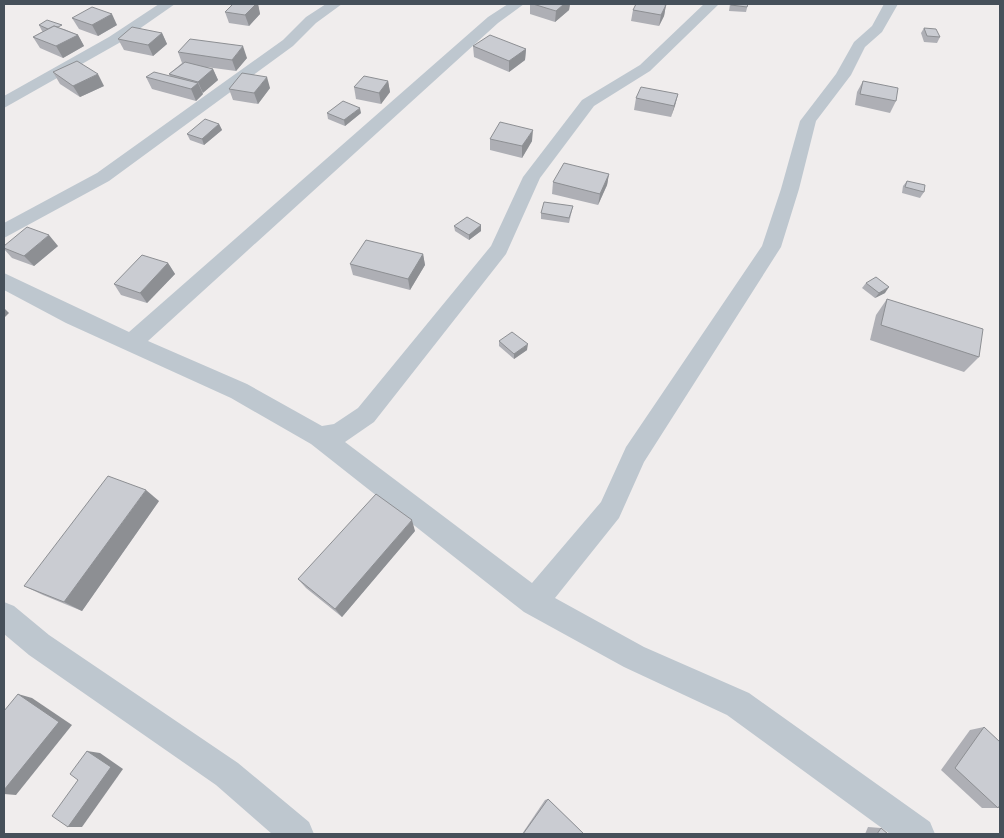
<svg xmlns="http://www.w3.org/2000/svg" width="1004" height="838" font-family="'Nunito Sans',sans-serif">
	<style>
		.lines { fill: none; stroke-linecap: round; stroke-linejoin: round }
		.minor { fill: #bec7cf; fill-rule: evenodd }
		.wall { fill: #aeafb5 }
		.shaded-wall { fill: #8d8f93 }
		.building { fill: #caccd2; stroke: #8d8f93 }
	</style>
	<rect width="100%" height="100%" fill="#f0eded"/>
	<g class="lines">
		<g class="minor">
			<path d="M159,4H175L119,43L4,108V96L109,37Z"/>
			<path d="M326,4H342L316,23L293,46L109,181L4,238V223L97,173L283,40L306,17Z"/>
			<path d="M508,4H524L498,23L148,341L247,384L322,426L334,424L358,408L491,246L523,177L582,100L640,65L704,4H719L650,71L594,106L540,178L506,254L374,422L345,442L532,583L601,502L626,447L762,246L781,189L800,121L836,74L854,42L872,26L884,4H898L882,32L865,47L851,75L816,121L799,189L781,247L644,462L619,518L555,598L644,647L749,693L930,822L935,834H890L727,715L624,667L524,612L311,444L231,398L66,323L4,290V273L129,332L488,17Z"/>
			<path d="M4,602L14,606L49,635L238,763L309,822L314,834H272L216,785L29,655L4,634Z"/>
		</g>
	</g>
	<g class="wall">
		<path d="M233,4H258L260,14L249,26L229,23L225,12Z"/>
		<path d="M530,4H570L569,10L555,22L530,14Z"/>
		<path d="M730,4H748L746,12L729,11Z"/>
		<path d="M666,5L664,16L659,26L631,21L633,10Z"/>
		<path d="M72,18L117,25L98,36L79,29Z"/>
		<path d="M39,25L64,29L78,35L84,46L63,58L40,48L33,37L43,31H42Z"/>
		<path d="M924,28L940,37L937,43L924,42L921,33Z"/>
		<path d="M162,33L167,44L153,56L124,50L118,39Z"/>
		<path d="M473,46L526,49L525,60L509,72L474,57Z"/>
		<path d="M178,52L247,58L236,71L206,67L213,69L218,80L202,93L203,94L196,101L152,89L146,77L170,76L169,74L182,63Z"/>
		<path d="M53,72L104,86L80,97L60,84Z"/>
		<path d="M388,81L390,92L381,104L356,99L354,87Z"/>
		<path d="M863,81L896,101L890,113L855,105L857,92Z"/>
		<path d="M270,88L258,104L233,100L229,89Z"/>
		<path d="M678,94L671,117L634,110L636,98Z"/>
		<path d="M327,113H361L345,126L328,119Z"/>
		<path d="M219,124L222,130L204,145L190,140L187,134Z"/>
		<path d="M490,139L532,141L522,158L490,150Z"/>
		<path d="M609,174L607,185L598,205L552,194L553,182Z"/>
		<path d="M907,181L924,192L920,198L902,193L903,186Z"/>
		<path d="M573,206L569,223L541,219V213Z"/>
		<path d="M481,225V231L469,240L455,231L454,226Z"/>
		<path d="M4,246H58L34,266L12,258L4,249Z"/>
		<path d="M423,254L425,265L410,290L353,275L350,264Z"/>
		<path d="M168,263L175,274L147,303L121,295L114,284Z"/>
		<path d="M866,283L885,293L875,298L862,288Z"/>
		<path d="M887,299L979,357L964,372L870,340L876,315Z"/>
		<path d="M499,341L527,350L514,359L499,346Z"/>
		<path d="M159,501L82,611L43,595L24,586Z"/>
		<path d="M415,531L342,617L306,588L298,579Z"/>
		<path d="M984,727L998,808H982L941,770L970,730Z"/>
		<path d="M548,799L584,834H522L545,800Z"/>
		<path d="M868,827L881,828L888,834H865Z"/>
	</g>
	<g class="shaded-wall">
		<path d="M256,4H258L260,14L249,26L245,15Z"/>
		<path d="M564,4H570L569,10L555,22L556,11Z"/>
		<path d="M666,5L664,16L659,26L661,15Z"/>
		<path d="M112,14L117,25L98,36L92,25Z"/>
		<path d="M162,33L167,44L153,56L148,45Z"/>
		<path d="M78,35L84,46L63,58L56,46Z"/>
		<path d="M243,46L247,58L236,71L232,60Z"/>
		<path d="M526,49L525,60L509,72V61Z"/>
		<path d="M213,69L218,80L203,93L198,82Z"/>
		<path d="M98,74L104,86L80,97L73,86Z"/>
		<path d="M267,77L270,88L258,104L254,93Z"/>
		<path d="M388,81L390,92L381,104L379,93Z"/>
		<path d="M198,83L203,94L196,101L191,89Z"/>
		<path d="M678,94L675,106L671,117L674,106Z"/>
		<path d="M360,108L361,113L345,126L344,120Z"/>
		<path d="M219,124L222,130L204,145L202,139Z"/>
		<path d="M533,130L532,141L522,158V146Z"/>
		<path d="M609,174L607,185L598,205L600,194Z"/>
		<path d="M481,225V231L469,240V235Z"/>
		<path d="M49,235L58,246L34,266L24,256Z"/>
		<path d="M423,254L425,265L410,290L408,279Z"/>
		<path d="M168,263L175,274L147,303L140,293Z"/>
		<path d="M889,287L885,293L875,298L879,293Z"/>
		<path d="M4,308L9,313L4,318Z"/>
		<path d="M528,344L527,350L514,359V354Z"/>
		<path d="M146,490L159,501L82,611L64,602Z"/>
		<path d="M412,520L415,531L342,617L335,609Z"/>
		<path d="M18,694L32,698L72,725L16,795L4,794Z"/>
		<path d="M87,751L100,753L123,769L82,827H68Z"/>
	</g>
	<g class="building">
		<path d="M233,4H256L245,15L225,12Z"/>
		<path d="M533,4H564L556,11Z"/>
		<path d="M636,4H661L666,5L661,15L633,10Z"/>
		<path d="M731,4H748L747,7L731,5Z"/>
		<path d="M92,7L112,14L92,25L72,18Z"/>
		<path d="M47,20L62,25L58,27L54,26L48,29L39,25Z"/>
		<path d="M54,26L78,35L56,46L33,37Z"/>
		<path d="M132,27L162,33L148,45L118,39Z"/>
		<path d="M924,28L936,29L940,37L927,36Z"/>
		<path d="M490,35L526,49L509,61L473,46Z"/>
		<path d="M190,39L243,46L232,60L178,52Z"/>
		<path d="M77,61L98,74L73,86L53,72Z"/>
		<path d="M185,62L213,69L198,82L169,74Z"/>
		<path d="M154,72L198,83L191,89L146,77Z"/>
		<path d="M242,73L267,77L254,93L229,89Z"/>
		<path d="M364,76L388,81L379,93L354,87Z"/>
		<path d="M863,81L898,88L896,101L860,94Z"/>
		<path d="M641,87L678,94L674,106L636,98Z"/>
		<path d="M343,101L360,108L344,120L327,113Z"/>
		<path d="M205,119L219,124L202,139L187,134Z"/>
		<path d="M500,122L533,130L522,146L490,139Z"/>
		<path d="M564,163L609,174L600,194L553,182Z"/>
		<path d="M907,181L925,185L924,192L905,187Z"/>
		<path d="M544,202L573,206L569,218L541,213Z"/>
		<path d="M467,217L481,225L469,235L454,226Z"/>
		<path d="M27,227L49,235L24,256L4,248V246Z"/>
		<path d="M366,240L423,254L408,279L350,264Z"/>
		<path d="M142,255L168,263L140,293L114,284Z"/>
		<path d="M876,277L889,287L879,293L866,283Z"/>
		<path d="M887,299L983,329L979,357L881,325Z"/>
		<path d="M512,332L528,344L514,354L499,341Z"/>
		<path d="M108,476L146,490L64,602L24,586Z"/>
		<path d="M376,494L412,520L335,609L298,579Z"/>
		<path d="M18,694L59,722L4,790V711Z"/>
		<path d="M984,727L1000,742V805L998,808L955,768Z"/>
		<path d="M87,751L111,767L68,827L52,816L78,780L70,774Z"/>
		<path d="M548,799L584,834H523Z"/>
		<path d="M881,828L888,834H877Z"/>
	</g>
	<rect width="1004" height="838" fill="none" stroke="#46505a" stroke-width="10"/>
</svg>
